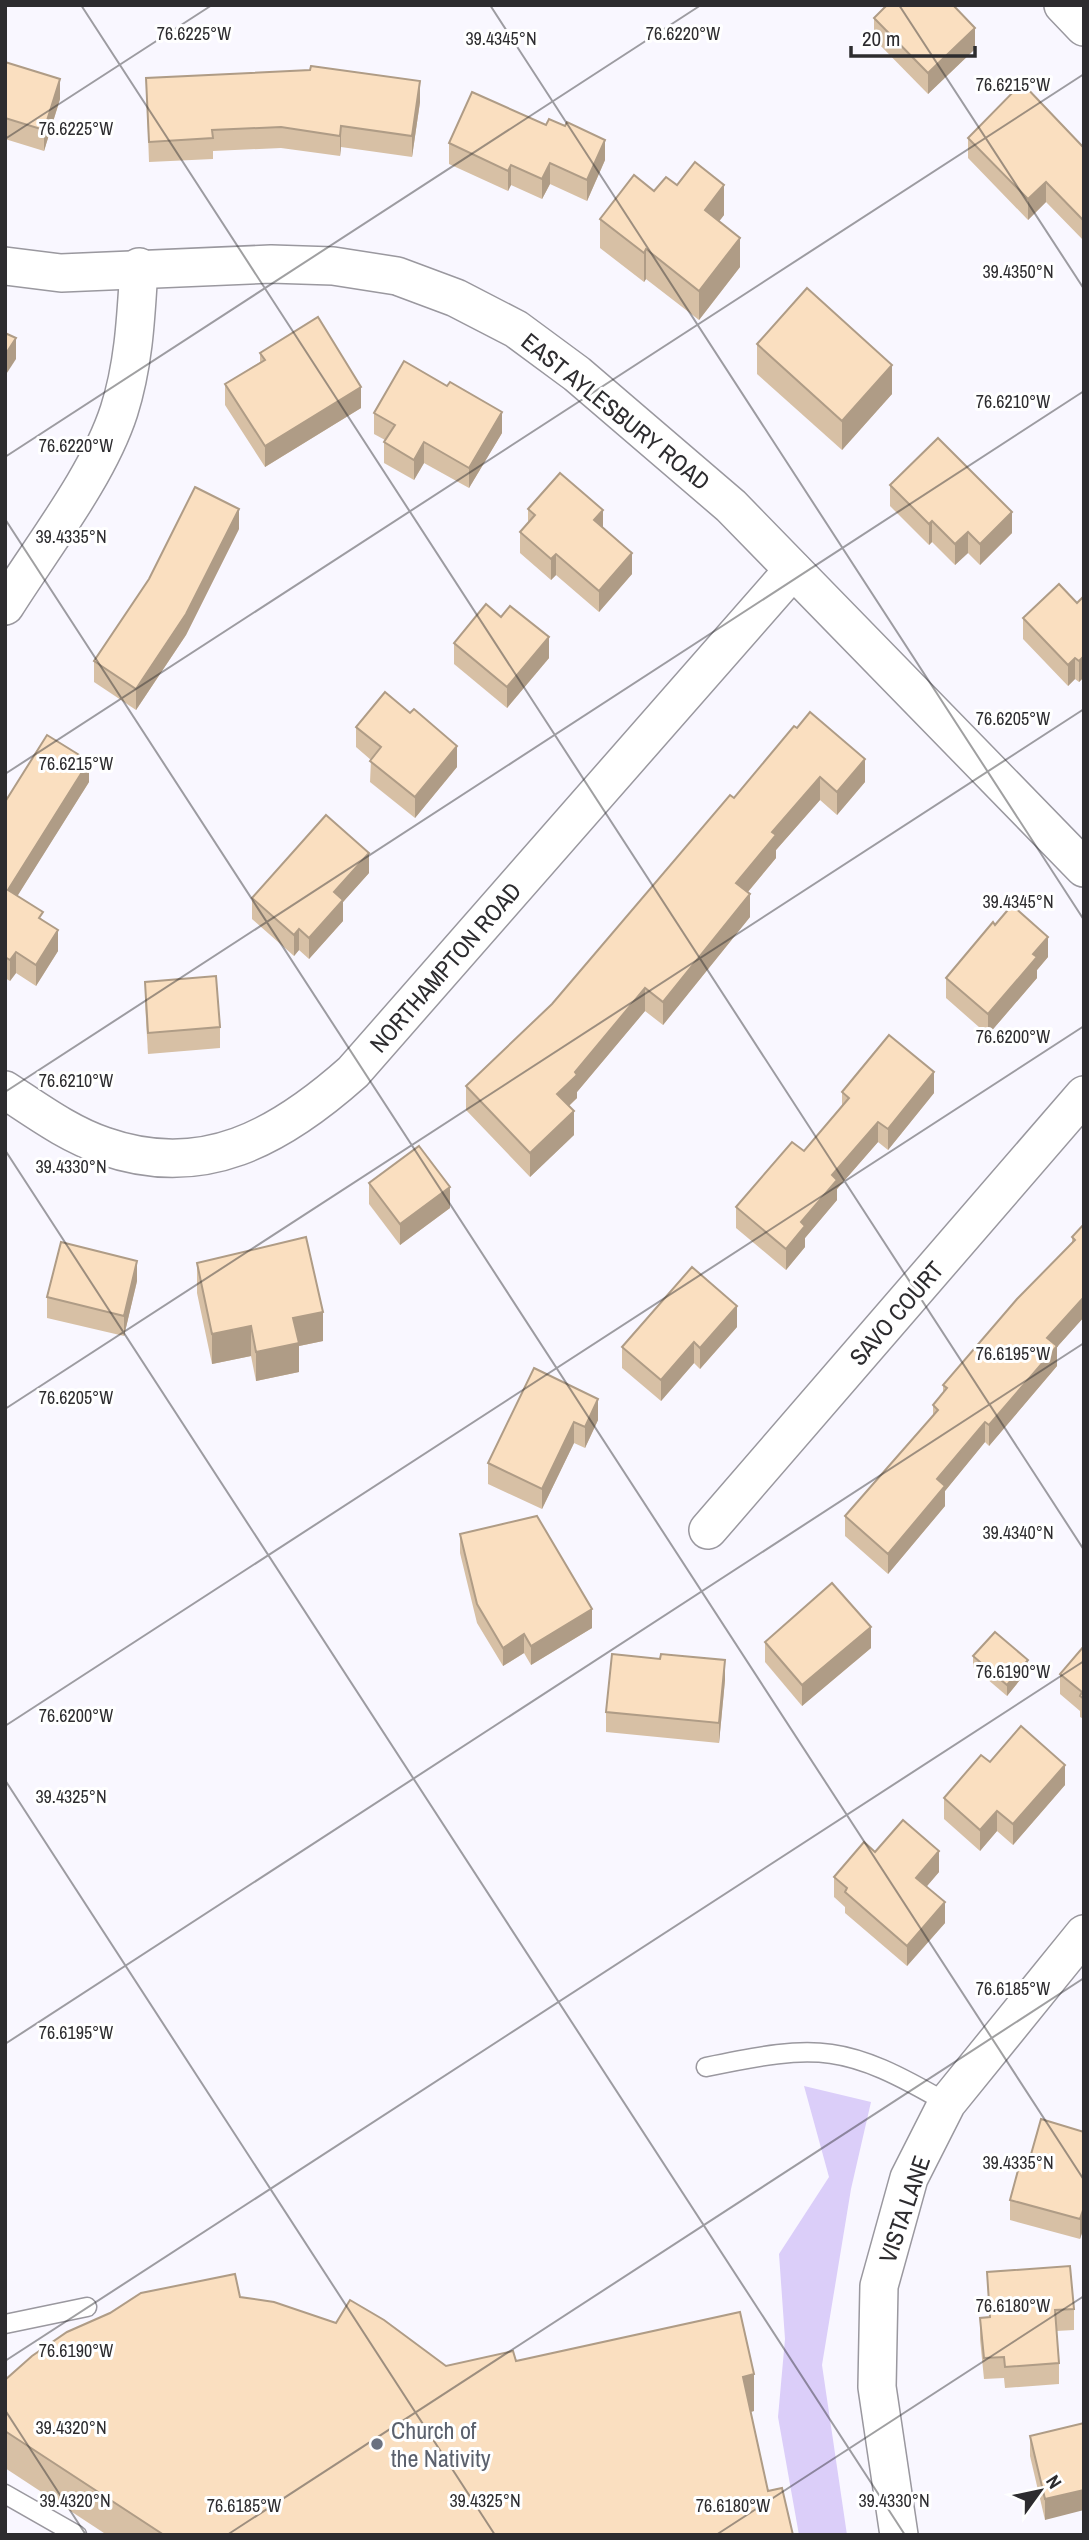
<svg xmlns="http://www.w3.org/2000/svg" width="1089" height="2540" font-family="'Archivo Narrow',sans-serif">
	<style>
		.green { fill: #dbcef9 }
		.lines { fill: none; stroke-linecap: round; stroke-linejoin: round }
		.service-casing { stroke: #9a989f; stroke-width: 21 }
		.minor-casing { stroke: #9a989f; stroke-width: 40 }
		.service { stroke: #fff; stroke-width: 18 }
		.minor { stroke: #fff; stroke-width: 37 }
		.wall { fill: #d7c0a5 }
		.shaded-wall { fill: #af9c86 }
		.building { fill: #fadfc0; stroke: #af9c86; stroke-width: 2 }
		.ticks { fill: none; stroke: #2d2c2f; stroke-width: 2; stroke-opacity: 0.45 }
		.worship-dot { fill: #6b7280; stroke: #fff; stroke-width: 2.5 }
		.labels { text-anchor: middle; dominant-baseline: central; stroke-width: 6; stroke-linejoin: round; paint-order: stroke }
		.street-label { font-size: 24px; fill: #2d2c2f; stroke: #fff }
		.worship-label { font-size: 24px; fill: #5b616d; stroke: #fff; text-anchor: start }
		.ticks-label { font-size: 18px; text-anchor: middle; fill: #2d2c2f; stroke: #fff; stroke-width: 6; stroke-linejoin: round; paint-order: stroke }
	</style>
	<rect width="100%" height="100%" fill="#f9f7ff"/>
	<path class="green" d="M804,2086L871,2102L851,2189L822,2365L847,2535H799L778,2417L785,2339L779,2254L829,2177Z"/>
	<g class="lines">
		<defs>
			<g id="service">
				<path d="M706,2067C820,2043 845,2044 947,2103"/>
				<path d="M5,2324L87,2307"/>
				<path d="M5,2494L77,2535"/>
			</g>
			<g id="minor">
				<path d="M1063,5L1084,27"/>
				<path d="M5,266L61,273L271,264L333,266L397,276L456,298L516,329L577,374L731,506L1084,868"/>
				<path d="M5,606C42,547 98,476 119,411C134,364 136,316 139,267"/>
				<path d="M5,1090C36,1110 68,1134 104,1146C203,1181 280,1137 353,1072L793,570"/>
				<path d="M708,1530L1084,1095"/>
				<path d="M899,2535L877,2387L879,2286L909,2178L947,2103L1084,1934"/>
			</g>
		</defs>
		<use href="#service" class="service-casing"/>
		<use href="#minor" class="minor-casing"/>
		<use href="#service" class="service"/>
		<use href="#minor" class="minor"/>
	</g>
	<g class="wall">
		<path d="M874,18L975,49L928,94L874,39Z"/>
		<path d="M5,62L60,99L44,151L5,139Z"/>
		<path d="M146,78L420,102L412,157L341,147L340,156L281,148L213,151V159L149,162Z"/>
		<path d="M968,138L1084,148V241L1046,202L1028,220L968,158Z"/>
		<path d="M449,143L605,160L587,201L550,184L542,199L511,185L508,191L449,164Z"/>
		<path d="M677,185L724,215L719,221L740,267L699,320L646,279L644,282L600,248V219L654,191Z"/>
		<path d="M757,344L892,394L842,450L757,374Z"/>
		<path d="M260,353L361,408L265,467L225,405V384L260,362Z"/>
		<path d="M374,413L502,433L469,488L424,463L414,480L384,463V442L385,440L374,434Z"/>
		<path d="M890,485L1012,533L980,565L968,553L955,565L932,542L929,545L890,506Z"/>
		<path d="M528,509L603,528L632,574L599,612L556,575L551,580L520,553V532L528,524Z"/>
		<path d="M239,529L186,635L136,710L94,682V661Z"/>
		<path d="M1084,596V677L1079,682L1075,679L1068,686L1023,639V618L1077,603Z"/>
		<path d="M454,643L549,658L507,708L454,664Z"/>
		<path d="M794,726L865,782L837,815L820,800L776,850V858L748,892L750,917L663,1025L645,1011L577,1092V1098L569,1106L574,1135L530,1177L466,1110V1086L552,1004L734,798Z"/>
		<path d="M356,727L457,767L415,818L370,782L371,760L356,747Z"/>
		<path d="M89,782L17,896L43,920L58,951L36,986L16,973L10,981L5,978V802Z"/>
		<path d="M369,873L343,902V921L309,959L299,950L294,956L252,919V898Z"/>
		<path d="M1048,957L1037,970V978L988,1035L946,998V978Z"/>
		<path d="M145,982L220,1027V1048L148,1054L145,1002Z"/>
		<path d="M842,1092L934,1093L888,1150L878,1142L837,1189V1200L805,1238V1247L786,1270L736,1228V1207L804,1151L842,1106Z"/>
		<path d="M369,1183L450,1208L400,1245L369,1204Z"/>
		<path d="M1084,1224V1317L1057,1347V1366L989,1446L985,1442L945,1491V1506L888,1574L845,1536V1516L933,1416V1405L943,1393V1385L1072,1243V1237Z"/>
		<path d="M197,1263L323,1341L299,1346V1372L256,1381L251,1356L212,1364L197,1293Z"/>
		<path d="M137,1281L124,1336L47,1318V1297Z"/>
		<path d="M737,1327L700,1369L694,1363L661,1401L622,1368V1347Z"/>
		<path d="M598,1399V1420L585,1448L574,1443L542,1509L488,1484V1463Z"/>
		<path d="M460,1534L592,1628L531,1665L524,1653L503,1666L477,1623L460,1553Z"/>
		<path d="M765,1642L871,1648L802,1706L765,1662Z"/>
		<path d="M1084,1646V1719L1080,1717V1711L1060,1694V1674Z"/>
		<path d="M973,1656L1028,1670L1007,1696L973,1667Z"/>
		<path d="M725,1680L719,1743L606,1732V1712Z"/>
		<path d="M990,1762L1065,1785L1013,1845L997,1831L980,1851L944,1819V1798Z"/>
		<path d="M875,1852L939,1872L926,1887L945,1923L907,1966L845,1913V1907L834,1897V1877Z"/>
		<path d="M1084,2132V2227L1080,2239L1010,2220V2200Z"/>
		<path d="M987,2272L1074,2309V2330L1056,2331L1059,2363V2384L1005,2388L1004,2378L984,2379L980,2339V2318L989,2317Z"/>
		<path d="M240,2297L446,2366L516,2361L754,2411L750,2412L768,2491L793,2535H107L5,2468V2380Z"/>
		<path d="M1084,2423L1045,2520L1030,2456V2436Z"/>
	</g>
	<g class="shaded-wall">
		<path d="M975,28V49L928,94V73Z"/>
		<path d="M60,79V99L44,151V130Z"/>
		<path d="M420,81V102L412,157V136Z"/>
		<path d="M341,126V147L340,156V136Z"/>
		<path d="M605,140V160L587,201V180Z"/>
		<path d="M550,163V184L542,199V179Z"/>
		<path d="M511,165V185L508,191V171Z"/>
		<path d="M1046,182V202L1028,220V199Z"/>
		<path d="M724,185V215L705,240V210Z"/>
		<path d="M740,238V267L699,320V291Z"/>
		<path d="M646,249V279L644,282V253Z"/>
		<path d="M16,338V359L5,376V355Z"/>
		<path d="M892,365V394L842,450V421Z"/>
		<path d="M361,387V408L265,467V446Z"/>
		<path d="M502,412V433L469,488V468Z"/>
		<path d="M424,442V463L414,480V460Z"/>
		<path d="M239,509V529L186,635L136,710V689Z"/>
		<path d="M603,510V531L594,520Z"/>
		<path d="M1012,512V533L980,565V544Z"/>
		<path d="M932,521V542L929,545V524Z"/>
		<path d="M968,532V553L955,565V544Z"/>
		<path d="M632,553V574L599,612V591Z"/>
		<path d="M556,554V575L551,580V559Z"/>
		<path d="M549,637V658L507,708V687Z"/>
		<path d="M1084,656V677L1079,682V661Z"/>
		<path d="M1075,658V679L1068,686V665Z"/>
		<path d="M457,746V767L415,818V797Z"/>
		<path d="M865,759V782L837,815V792Z"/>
		<path d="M89,761V782L8,911V890Z"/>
		<path d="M820,777V800L776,850V858L736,906V883L772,832Z"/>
		<path d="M369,853V873L343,902V921L309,959V938L334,892Z"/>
		<path d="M750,894V917L663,1025V1002Z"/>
		<path d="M299,929V950L294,956V935Z"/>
		<path d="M58,930V951L36,986V965Z"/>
		<path d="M1048,937V957L1037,970V978L988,1035V1014L1033,954Z"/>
		<path d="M16,952V973L10,981V960Z"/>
		<path d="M645,988V1011L577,1092V1098L557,1117V1094Z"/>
		<path d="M934,1072V1093L888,1150V1129Z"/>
		<path d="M574,1111V1135L530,1177V1153Z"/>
		<path d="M878,1122V1142L837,1189V1200L805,1238V1247L786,1270V1249L801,1222L832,1175Z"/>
		<path d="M450,1187V1208L400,1245V1224Z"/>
		<path d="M137,1261V1281L124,1336V1316Z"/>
		<path d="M1084,1297V1317L1057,1347V1366L989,1446V1425L1047,1338Z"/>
		<path d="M737,1306V1327L700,1369V1348Z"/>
		<path d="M323,1312V1341L299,1346V1372L256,1381V1352L293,1318Z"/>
		<path d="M251,1326V1356L212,1364V1334Z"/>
		<path d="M694,1342V1363L661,1401V1380Z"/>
		<path d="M598,1399V1420L585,1448V1427Z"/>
		<path d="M574,1422V1443L542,1509V1489Z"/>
		<path d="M985,1422V1442L945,1491V1506L888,1574V1554L937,1479Z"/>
		<path d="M592,1609V1628L531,1665V1646Z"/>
		<path d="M871,1627V1648L802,1706V1685Z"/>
		<path d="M524,1634V1653L503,1666V1648Z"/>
		<path d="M725,1660V1680L719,1743V1723Z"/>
		<path d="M1028,1660V1670L1007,1696V1685Z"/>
		<path d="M1065,1765V1785L1013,1845V1824Z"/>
		<path d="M997,1811V1831L980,1851V1830Z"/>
		<path d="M939,1851V1872L916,1899V1878Z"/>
		<path d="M945,1902V1923L907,1966V1946Z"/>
		<path d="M1084,2207V2227L1080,2239V2219Z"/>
		<path d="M754,2374V2411L743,2414V2377Z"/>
		<path d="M1084,2490V2510L1045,2520V2499Z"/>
	</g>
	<g class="building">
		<path d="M887,5H953L975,28L928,73L874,18Z"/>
		<path d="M5,62L60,79L44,130L5,118Z"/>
		<path d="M311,66L420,81L412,136L341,126L340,136L281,127L212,130L213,138L149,142L146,78L310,70Z"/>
		<path d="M1022,83L1084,148V221L1046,182L1028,199L968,138Z"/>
		<path d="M472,92L546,125L549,119L565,126L567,122L605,140L587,180L550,163L542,179L511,165L508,171L449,143Z"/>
		<path d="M695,162L724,185L705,210L740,238L699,291L646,249L644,253L600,219L634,175L654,191L666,177L677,185Z"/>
		<path d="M807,288L892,365L842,421L757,344Z"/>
		<path d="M318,317L361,387L265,446L225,384L265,360L260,353Z"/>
		<path d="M5,333L16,338L5,355Z"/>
		<path d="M404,361L447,386L450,382L502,412L469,468L424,442L414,460L384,442L395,425L374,413Z"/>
		<path d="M938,438L1012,512L980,544L968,532L955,544L932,521L929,524L890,485Z"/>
		<path d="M560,473L603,510L594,520L632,553L599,591L556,554L551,559L520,532L535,515L528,509Z"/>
		<path d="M195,487L239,509L186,614L136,689L94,661L149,579Z"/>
		<path d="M1059,584L1077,603L1084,596V656L1079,661L1075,658L1068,665L1023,618Z"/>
		<path d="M486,604L501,617L510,606L549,637L507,687L454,643Z"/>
		<path d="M385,692L410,713L414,709L457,746L415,797L370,761L381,747L356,727Z"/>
		<path d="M810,712L865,759L837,792L820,777L772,832L776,835L736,883L750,894L663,1002L645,988L575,1072L577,1075L557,1094L574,1111L530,1153L466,1086L552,1004L730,795L734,798L794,726L797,728Z"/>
		<path d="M47,735L89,761L8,890L43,912L39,918L58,930L36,965L16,952L10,960L5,957V802Z"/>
		<path d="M326,815L369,853L334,892L343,900L309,938L299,929L294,935L252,898Z"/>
		<path d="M1012,905L1048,937L1033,954L1037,957L988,1014L946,978L993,922L995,925Z"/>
		<path d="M216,976L220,1027L148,1033L145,982Z"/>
		<path d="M889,1035L934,1072L888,1129L878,1122L832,1175L837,1180L801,1222L805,1226L786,1249L736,1207L792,1142L804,1151L849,1098L842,1092Z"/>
		<path d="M419,1146L450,1187L400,1224L369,1183Z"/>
		<path d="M1084,1224V1297L1047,1338L1057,1346L989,1425L985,1422L937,1479L945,1486L888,1554L845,1516L938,1410L933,1405L947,1388L943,1385L1017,1299L1075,1240L1072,1237Z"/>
		<path d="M306,1237L323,1312L293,1318L299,1343L256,1352L251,1326L212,1334L197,1263Z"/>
		<path d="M61,1242L137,1261L124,1316L47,1297Z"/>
		<path d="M692,1267L737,1306L700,1348L694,1342L661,1380L622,1347Z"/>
		<path d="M534,1368L598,1399L585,1427L574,1422L542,1489L488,1463Z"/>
		<path d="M537,1516L592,1609L531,1646L524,1634L503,1648L477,1604L460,1534Z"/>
		<path d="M832,1583L871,1627L802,1685L765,1642Z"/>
		<path d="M995,1632L1028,1660L1007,1685L973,1656Z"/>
		<path d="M1084,1646V1699L1080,1696L1082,1692L1060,1674Z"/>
		<path d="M612,1654L660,1659L661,1654L725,1660L719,1723L606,1712Z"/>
		<path d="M1021,1726L1065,1765L1013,1824L997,1811L980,1830L944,1798L981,1755L990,1762Z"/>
		<path d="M903,1820L939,1851L916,1878L945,1902L907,1946L845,1892L847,1888L834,1877L864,1842L875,1852Z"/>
		<path d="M1041,2119L1084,2132V2207L1080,2219L1010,2200L1020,2163L1028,2165Z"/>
		<path d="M1070,2266L1074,2309L1055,2310L1059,2363L1005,2367L1004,2357L984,2358L980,2318L990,2317L987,2272Z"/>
		<path d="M235,2274L240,2297L274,2302L336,2323L350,2300L384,2320L446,2366L513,2351L516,2361L740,2312L754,2374L743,2377L768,2491L782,2488L793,2535H164L5,2431V2380L32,2356L67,2332L110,2313L141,2293Z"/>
		<path d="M1084,2423V2490L1045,2499L1030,2436Z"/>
	</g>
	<path class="ticks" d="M81,5L1084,1550M490,5L1084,920M899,5L1084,289M5,139L212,5M5,457L701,5M5,519L1084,2180M5,774L1084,74M5,1092L1084,391M5,1150L905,2535M5,1409L1084,709M5,1726L1084,1026M5,1780L495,2535M5,2044L1084,1343M5,2361L1084,1661M5,2410L86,2535M227,2535L1084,1978M716,2535L1084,2296"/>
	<circle class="worship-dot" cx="377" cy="2444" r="7"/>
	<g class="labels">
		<g class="street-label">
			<text transform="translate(616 411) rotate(39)">EAST AYLESBURY ROAD</text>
			<text transform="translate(445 967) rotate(-49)">NORTHAMPTON ROAD</text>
			<text transform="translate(896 1313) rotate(-49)">SAVO COURT</text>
			<text transform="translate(904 2209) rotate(-71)">VISTA LANE</text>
		</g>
		<g class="worship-label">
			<text x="391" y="2430">Church of<tspan x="391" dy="28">the Nativity</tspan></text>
		</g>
	</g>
	<g class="ticks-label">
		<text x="194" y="40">76.6225°W</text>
		<text x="683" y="40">76.6220°W</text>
		<text x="501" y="45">39.4345°N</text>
		<text x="1013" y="91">76.6215°W</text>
		<text x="76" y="135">76.6225°W</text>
		<text x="1018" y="278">39.4350°N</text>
		<text x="1013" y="408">76.6210°W</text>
		<text x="76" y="452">76.6220°W</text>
		<text x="71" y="543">39.4335°N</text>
		<text x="1013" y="725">76.6205°W</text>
		<text x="76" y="770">76.6215°W</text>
		<text x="1018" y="908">39.4345°N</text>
		<text x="1013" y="1043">76.6200°W</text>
		<text x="76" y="1087">76.6210°W</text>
		<text x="71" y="1173">39.4330°N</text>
		<text x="1013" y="1360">76.6195°W</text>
		<text x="76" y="1404">76.6205°W</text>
		<text x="1018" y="1539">39.4340°N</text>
		<text x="1013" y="1678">76.6190°W</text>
		<text x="76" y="1722">76.6200°W</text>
		<text x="71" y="1803">39.4325°N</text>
		<text x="1013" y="1995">76.6185°W</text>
		<text x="76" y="2039">76.6195°W</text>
		<text x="1018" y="2169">39.4335°N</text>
		<text x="1013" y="2312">76.6180°W</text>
		<text x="76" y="2357">76.6190°W</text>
		<text x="71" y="2434">39.4320°N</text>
		<text x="75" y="2507">39.4320°N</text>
		<text x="485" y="2507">39.4325°N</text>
		<text x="894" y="2507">39.4330°N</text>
		<text x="244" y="2512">76.6185°W</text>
		<text x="733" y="2512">76.6180°W</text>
	</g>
	<rect width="1089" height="2540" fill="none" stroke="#2d2c2f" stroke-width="14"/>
	<g transform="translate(1040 2491) rotate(57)" stroke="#ffffff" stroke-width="5" paint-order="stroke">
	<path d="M0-5L12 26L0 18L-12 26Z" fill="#2d2c2f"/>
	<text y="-10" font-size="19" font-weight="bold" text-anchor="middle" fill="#2d2c2f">N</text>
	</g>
	<path d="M851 46v10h124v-10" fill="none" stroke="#2d2c2f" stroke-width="3.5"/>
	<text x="862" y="46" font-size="21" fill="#2d2c2f" stroke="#ffffff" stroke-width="5" paint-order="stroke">20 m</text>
</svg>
